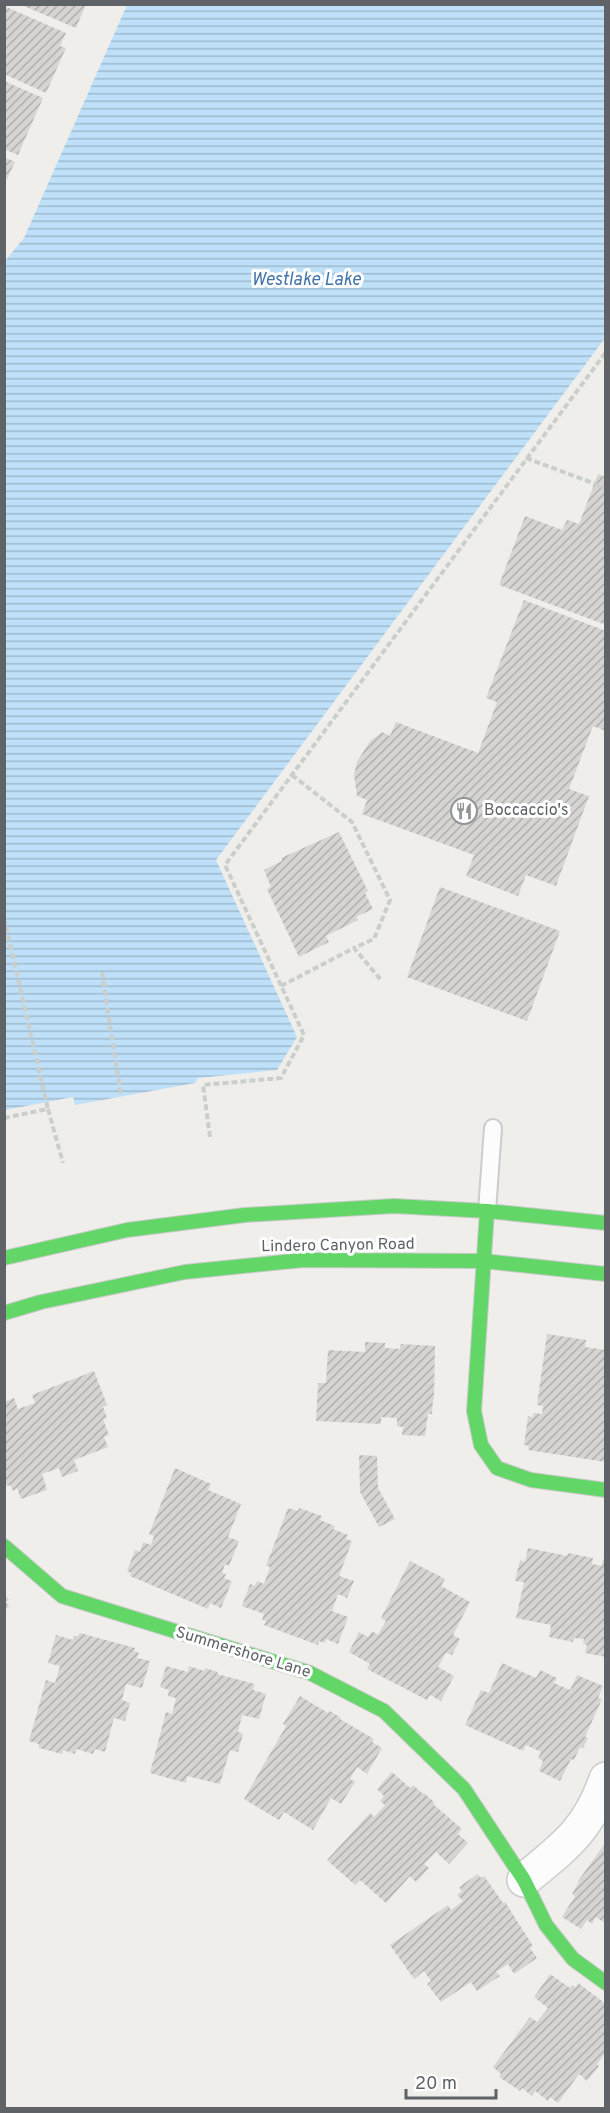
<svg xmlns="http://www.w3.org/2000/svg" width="610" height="2113" font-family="Overpass,sans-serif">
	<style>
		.water { fill: url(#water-rules) }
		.building { fill: url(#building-hatch) }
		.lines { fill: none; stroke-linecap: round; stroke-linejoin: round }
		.lane-casing { stroke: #cbcccc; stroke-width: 20 }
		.street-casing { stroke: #cbcccc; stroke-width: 36 }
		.fast-casing { stroke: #cacacb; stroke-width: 16 }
		.path { stroke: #cacfcc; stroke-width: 4; stroke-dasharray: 6 3; stroke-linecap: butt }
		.lane { stroke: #fdfcfc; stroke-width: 16 }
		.street { stroke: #fdfcfc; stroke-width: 33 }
		.fast { stroke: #63d668; stroke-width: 14 }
		.labels { text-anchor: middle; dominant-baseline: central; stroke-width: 6; stroke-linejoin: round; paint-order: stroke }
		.poi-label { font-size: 16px; fill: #5f6368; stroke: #fff; text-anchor: start }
		.street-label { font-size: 16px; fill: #5f6368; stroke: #fff }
		.water-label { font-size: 18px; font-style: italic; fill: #4174aa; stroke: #fff }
	</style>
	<defs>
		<pattern id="water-rules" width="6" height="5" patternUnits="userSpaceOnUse" patternTransform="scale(1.5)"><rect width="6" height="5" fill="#bfe0f9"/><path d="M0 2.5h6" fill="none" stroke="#9eb9cd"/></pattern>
		<pattern id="building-hatch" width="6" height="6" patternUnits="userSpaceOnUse" patternTransform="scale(1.5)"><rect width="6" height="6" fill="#d6d5d3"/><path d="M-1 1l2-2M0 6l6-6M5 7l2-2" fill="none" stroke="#b1b0af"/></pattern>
	</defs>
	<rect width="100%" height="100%" fill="#efeeea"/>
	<path class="water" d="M127,5H605V338L216,860L297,1037L277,1070L198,1078L195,1083L75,1105L73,1097L5,1110V261L24,238Z"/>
	<g class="building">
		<path d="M19,4H86L76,28Z"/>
		<path d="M4,6L66,33L60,46L66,48L46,93L4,74Z"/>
		<path d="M4,81L43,98L18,155L4,149Z"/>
		<path d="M4,157L15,162L4,185Z"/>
		<path d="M598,474L606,477V625L499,585L525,516L562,530L567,520L579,524Z"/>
		<path d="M524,600L606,631V731L593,726L569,789L589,796L556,886L526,875L518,896L466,876L474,855L362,814L367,800L357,796L354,775L357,762L370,741L382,732L390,736L396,722L478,753L497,702L486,698Z"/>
		<path d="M339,832L368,891L365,893L373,909L356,917L358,920L326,936L329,942L299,957L267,889L271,887L264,870L282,861L281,858Z"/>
		<path d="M440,887L560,931L527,1021L407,977Z"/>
		<path d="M547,1334L586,1340L585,1347L606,1350V1462L528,1450L529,1446L524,1445L528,1416L533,1417V1413L542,1414L543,1406L537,1405Z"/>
		<path d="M365,1342L385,1343V1348L400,1349L401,1344L435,1346L434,1399H433L432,1414H428L425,1436L402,1435L403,1427L397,1426V1418L381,1417V1424L316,1421L318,1383H326L328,1350L365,1352Z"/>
		<path d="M94,1371L107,1405L103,1407L107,1418L103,1419L109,1435L104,1437L108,1447L74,1460L78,1471L62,1477L59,1468L42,1474L47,1490L21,1499L17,1488L13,1491L10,1485L7,1486L4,1479V1402L14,1398L18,1409L35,1403L32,1395Z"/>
		<path d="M359,1455L377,1456L378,1488L395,1519L379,1527L360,1492Z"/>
		<path d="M175,1468L211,1484L208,1490L241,1504L228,1537L239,1541L229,1566L225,1564L222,1573L226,1574L224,1578L232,1581L221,1608L210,1603L208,1609L130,1576L131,1573L127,1571L135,1550L140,1552L143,1542L151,1545L154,1536L149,1534Z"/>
		<path d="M288,1508L298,1511L299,1508L322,1516L320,1520L335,1526L333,1529L348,1535L346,1539L352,1541L339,1576L354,1581L347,1598L338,1594L332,1611L348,1617L338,1644L326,1639L325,1643L319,1641L318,1645L264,1625L266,1621L262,1620L264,1614L242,1606L250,1584L255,1586L257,1581L264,1584L270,1567L266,1566Z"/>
		<path d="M528,1548L567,1556L568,1553L593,1558L592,1564L602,1566L603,1559L606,1560V1657L585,1653L587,1645L583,1644L584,1639L574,1638L573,1642L549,1637L551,1625L516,1618L524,1582L515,1581L520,1560L525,1562Z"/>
		<path d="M410,1561L445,1579L441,1586L470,1602L453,1635L460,1639L452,1655L446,1653L438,1667L454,1676L441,1701L430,1695L427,1700L367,1669L370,1664L349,1652L359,1632L368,1637L372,1631L378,1635L386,1621L381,1618Z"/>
		<path d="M4,1594L9,1600L6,1602L9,1607L4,1610Z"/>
		<path d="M80,1633L135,1648L134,1651L139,1653L137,1658L150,1661L142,1688L126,1684L122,1700L130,1703L125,1721L114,1718L105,1752L95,1749L93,1754L76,1749L75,1754L63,1750L62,1754L39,1748V1744L29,1741L46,1680L55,1683L60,1666L48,1663L56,1635L73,1640L74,1636H78Z"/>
		<path d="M502,1663L536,1678L540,1670L557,1678L554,1683L570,1690L577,1675L603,1686L598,1698L602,1699L585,1737L588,1738L583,1748L580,1747L574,1760L571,1759L560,1781L539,1771L543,1761L538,1758L541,1752L526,1745L523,1751L465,1725L481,1690L489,1693Z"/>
		<path d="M166,1666L188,1672L189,1666L204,1671L205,1668L218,1672L217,1674L255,1684L253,1690L266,1694L259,1719L242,1715L238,1732L243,1734L238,1752L230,1750L220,1784L187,1776L186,1783L150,1773L166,1712L172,1714L176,1698L168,1696L169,1690L160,1687Z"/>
		<path d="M300,1696L328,1713L330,1711L341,1718L340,1719L374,1739L372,1742L382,1748L367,1774L357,1767L350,1779L355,1782L341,1804L331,1798L313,1830L284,1812L279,1820L244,1799L286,1726L283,1724Z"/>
		<path d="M392,1772L410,1788L413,1785L423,1794L424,1793L435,1803L433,1804L462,1829L458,1834L468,1843L449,1864L436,1852L424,1864L429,1868L416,1882L410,1876L386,1903L360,1880L355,1885L327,1860L370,1813L374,1817L385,1805L380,1801L384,1796L377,1789Z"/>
		<path d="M606,1842V1924L596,1917L592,1924L587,1920L581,1929L562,1917L575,1896L572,1894L579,1882L578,1881Z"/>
		<path d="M478,1874L481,1878L484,1876L503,1903L505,1902L533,1946L530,1948L537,1958L514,1974L508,1964L496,1972L500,1976L477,1991L471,1982L441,2002L427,1984L431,1981L424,1971L414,1979L390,1945L448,1905L451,1910L463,1901L457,1895L462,1891L459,1887Z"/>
		<path d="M550,1974L570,1988L572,1985L576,1987L578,1983L606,2004V2052L597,2064L599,2066L587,2081L579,2074L558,2103L550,2097L548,2101L535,2091L532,2096L522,2088L520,2091L499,2077L501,2074L493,2067L530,2017L537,2022L548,2008L534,1997Z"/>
	</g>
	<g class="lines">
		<defs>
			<path id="lane" d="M487,1211L493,1128"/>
			<path id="street" d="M524,1880C564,1847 588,1831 606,1779"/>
			<g id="fast">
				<path d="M487,1211L474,1411L481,1445L497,1468L531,1480L606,1490"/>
				<path d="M4,1258L127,1230L245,1215L394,1206L487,1211L606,1223"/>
				<path d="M4,1313L41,1302L185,1272L303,1260L483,1261L606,1274"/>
				<path d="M4,1546L62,1596L310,1673L384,1711L464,1789L524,1880L546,1925L573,1959L606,1983"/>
			</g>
		</defs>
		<use href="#lane" class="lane-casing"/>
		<use href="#street" class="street-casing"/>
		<use href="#fast" class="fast-casing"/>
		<g class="path">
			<path d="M526,458L606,488"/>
			<path d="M292,775L352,822L390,900L374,939L354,948"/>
			<path d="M4,918L48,1109"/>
			<path d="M102,972L121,1096"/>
			<path d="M281,986L354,948L381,980"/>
			<path d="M4,1118L48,1109L63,1163"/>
			<path d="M210,1137L203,1085L281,1078L304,1035L225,865L606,352"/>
		</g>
		<use href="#lane" class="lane"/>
		<use href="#street" class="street"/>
		<use href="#fast" class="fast"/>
	</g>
	<defs>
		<symbol id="restaurant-ring" viewBox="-11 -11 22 22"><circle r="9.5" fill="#fff" stroke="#919496" stroke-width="1.5"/><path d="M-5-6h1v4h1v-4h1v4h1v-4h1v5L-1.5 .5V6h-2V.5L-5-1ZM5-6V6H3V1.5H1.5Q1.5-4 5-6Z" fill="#919496"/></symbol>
	</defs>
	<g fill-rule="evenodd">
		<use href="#restaurant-ring" x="449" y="796" width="30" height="30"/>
	</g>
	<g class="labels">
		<g class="poi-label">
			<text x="484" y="811">Boccaccio's</text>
		</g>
		<g class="street-label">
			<text transform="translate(338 1246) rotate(-1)">Lindero Canyon Road</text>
			<text transform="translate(243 1653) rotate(17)">Summershore Lane</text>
		</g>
		<g class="water-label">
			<text x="306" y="280">Westlake Lake</text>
		</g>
	</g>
	<rect width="610" height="2113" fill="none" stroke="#5f6368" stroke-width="12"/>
	<path d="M406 2089v9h90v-9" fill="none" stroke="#5f6368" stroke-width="3"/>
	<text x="415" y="2089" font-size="18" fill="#5f6368" stroke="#ffffff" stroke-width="4.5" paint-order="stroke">20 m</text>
</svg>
